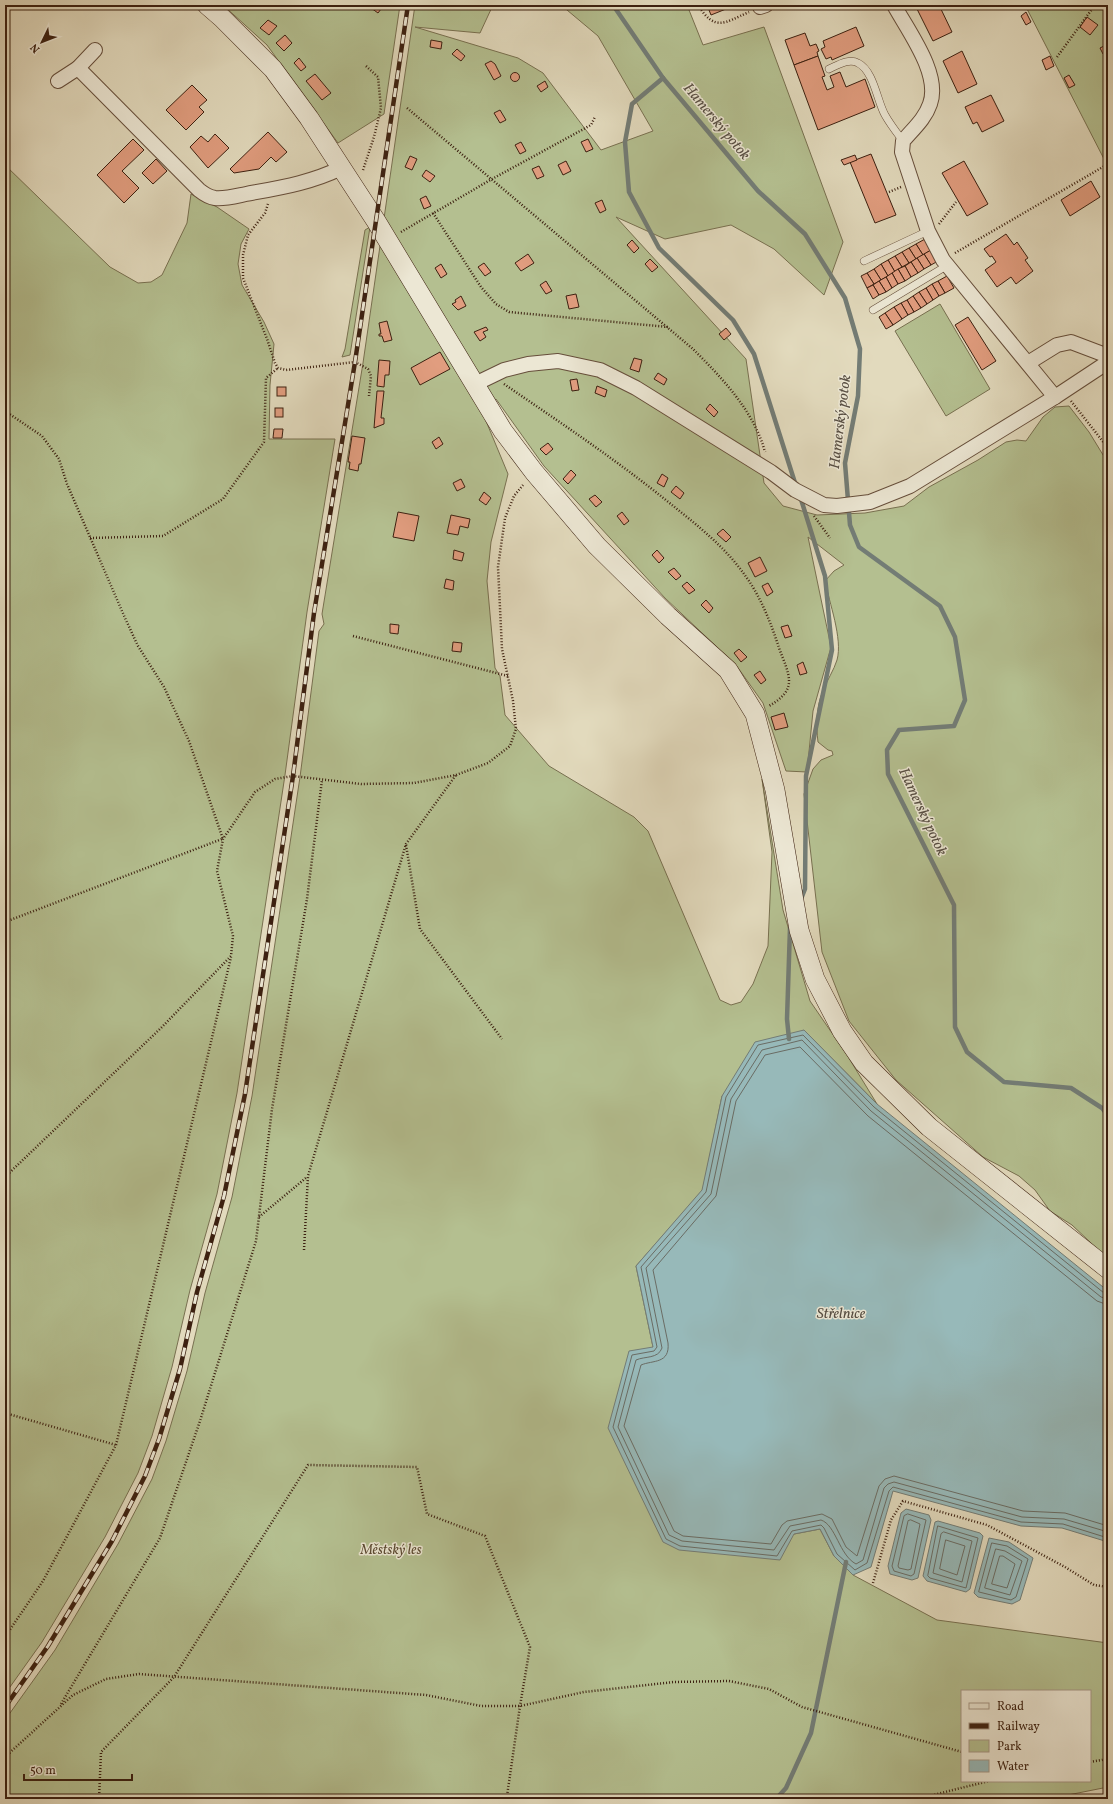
<svg xmlns="http://www.w3.org/2000/svg" width="1113" height="1804" font-family="Vollkorn,serif">
	<style>
		.green { fill: #b4bf90; stroke: #787050; fill-rule: evenodd }
		.water { fill: #97b9b9; stroke: #737c75 }
		.lines { fill: none; stroke-linecap: round; stroke-linejoin: round }
		.shore { stroke: #6a6c64; stroke-width: 1 }
		.stream { stroke: #737c75; stroke-width: 4.5 }
		.building { fill: #e19d7f; stroke: #3c2010 }
		.lane-casing { stroke: #664e3b; stroke-width: 8 }
		.street-casing { stroke: #664e3b; stroke-width: 16 }
		.secondary-casing { stroke: #3c2010; stroke-width: 20 }
		.path { stroke: #3c2010; stroke-width: 2.5; stroke-dasharray: 1 2; stroke-linecap: butt }
		.lane { stroke: #ece7d4; stroke-width: 7 }
		.street { stroke: #ece7d4; stroke-width: 14 }
		.secondary { stroke: #ece7d4; stroke-width: 19 }
		.rail-casing { stroke: #3c2010; stroke-width: 4.5 }
		.rail { stroke: #ece7d4; stroke-width: 3; stroke-dasharray: 9; stroke-linecap: butt }
		.labels { text-anchor: middle; dominant-baseline: central; stroke-width: 3; stroke-linejoin: round; paint-order: stroke }
		.park-label { font-size: 14px; font-style: italic; fill: #5a4830; stroke: #ece7d4 }
		.water-label { font-size: 15px; font-style: italic; fill: #574e43; stroke: #ece7d4 }
	</style>
	<rect width="100%" height="100%" fill="#e2dabd"/>
	<filter id="stains"><feTurbulence type="fractalNoise" baseFrequency=".005" numOctaves="4"/><feColorMatrix values="0 0 0 0 .2 0 0 0 0 .09 0 0 0 0 .02 0 0 0 .5 -.17"/></filter>
	<radialGradient id="worn" r=".72"><stop offset=".6" stop-color="#630" stop-opacity="0"/><stop offset="1" stop-color="#630" stop-opacity=".3"/></radialGradient>
	<g class="green">
		<path d="M223,5H400L384,114L338,143L267,45Z"/>
		<path d="M415,5H493L480,33L415,27L518,58L543,73L601,150L653,131L598,36L561,5H687L703,45L764,27L843,242L824,295L774,249L731,225L665,239L616,217L746,359L764,483L783,506L817,515L865,513L904,506L929,487L978,460L1006,442L1017,440L1026,441L1043,417L1055,407L1069,406L1089,432L1108,463V1259L1072,1225L1050,1211L1035,1190L1019,1176L983,1157L896,1080L849,1021L822,952L804,794L813,769L821,760L833,755L832,751L828,750L818,742C816,726 816,706 823,691C827,680 834,670 837,660C843,639 829,602 825,581L834,571L844,565L808,537L831,647L813,711L807,772L786,771L763,703L736,665L665,598L544,466L496,399L481,409L508,474L491,542L487,581L495,668L500,676L505,715L549,766L634,817L648,831L720,1000L731,1005L741,1002L753,984L768,946L772,852L762,779L783,910L810,1001L847,1055L877,1104L804,1030L722,1096L703,1190L636,1266L653,1347L794,1534L820,1529L834,1556L853,1575L937,1620L1108,1643V1787L1048,1799H5V1720L55,1650L118,1544L152,1479L166,1441L187,1371L205,1293L232,1197L252,1096L300,777L319,631L324,624L322,614L363,363ZM962,1691H1090V1781H962Z"/>
		<path d="M1025,5H1108V156L1104,159Z"/>
		<path d="M5,165L110,267L138,283L151,282L162,275L187,223L191,194L217,207L249,229L241,244L238,264L242,285L264,322L274,344L270,385L269,439H335L307,612L285,775L237,1093L217,1194L190,1290L172,1367L152,1436L138,1473L105,1537L42,1642L5,1694Z"/>
		<path d="M370,227L350,355L342,357L345,349L365,230Z"/>
		<path d="M940,304L990,389L946,416L895,331Z"/>
	</g>
	<g class="water">
		<path d="M804,1030L877,1104L1108,1291V1542L1062,1528L1021,1526L893,1491L871,1567L853,1575L834,1556L820,1529L794,1534L780,1560L679,1550L663,1542L608,1428L629,1351L653,1347L636,1266L702,1190L722,1096L755,1042Z"/>
		<path d="M906,1509L929,1515L931,1520L918,1578L912,1580L890,1574L888,1566L901,1513Z"/>
		<path d="M938,1521L980,1533L983,1536L970,1589L966,1592L927,1581L923,1576L935,1522Z"/>
		<path d="M989,1538L1009,1542L1033,1558L1020,1600L1012,1604L978,1597L974,1593Z"/>
	</g>
	<g class="lines">
		<g class="shore">
			<path d="M1108,1294L1104,1293L874,1107L803,1035L758,1045L726,1097L706,1192L641,1267L657,1347L654,1351L632,1355L613,1427L666,1539L680,1546L777,1556L792,1531L821,1525L824,1528L837,1554L855,1570L867,1563L889,1491L893,1487L1021,1522L1063,1524L1108,1538"/>
			<path d="M1108,1299L1101,1297L871,1111L802,1040L762,1050L731,1099L711,1194L646,1268L662,1348C658,1359 645,1356 636,1360L618,1427L669,1535L682,1541L774,1550L790,1526L821,1520C836,1525 839,1555 856,1564L863,1560L884,1488L888,1484L894,1482L1022,1517L1064,1519L1108,1532"/>
			<path d="M1108,1305L1097,1301L868,1116L800,1047L765,1055L736,1101L716,1196L653,1270L668,1343C670,1364 653,1360 641,1365L624,1426L674,1531L683,1536L771,1544L782,1525L787,1521L822,1514L832,1519L846,1547L857,1556L879,1486L885,1479L894,1476L1023,1511L1065,1513L1108,1526"/>
			<path d="M908,1514L926,1520L914,1574L911,1576L894,1571L892,1566L904,1516Z"/>
			<path d="M911,1520L920,1524L911,1569L908,1570L899,1568L898,1566L908,1521Z"/>
			<path d="M938,1526L978,1538L966,1588L930,1578L928,1576Z"/>
			<path d="M944,1532L972,1541L962,1582L933,1573L941,1534Z"/>
			<path d="M946,1540L965,1546L957,1575L940,1569Z"/>
			<path d="M992,1543L1007,1546L1028,1559L1016,1597L1011,1600L979,1592Z"/>
			<path d="M996,1549L1005,1551L1022,1561L1010,1595L985,1588Z"/>
			<path d="M1000,1556H1003L1015,1564L1007,1588L992,1584Z"/>
		</g>
		<g class="stream">
			<path d="M613,5L663,78L758,191L805,234L845,298L860,349L858,396L845,463L850,525L859,547L940,606L955,637L965,700L954,726L899,730L887,750L888,774L954,905L955,1027L967,1052L1004,1082L1071,1088L1102,1108L1108,1116"/>
			<path d="M663,78L632,104L625,142L629,192L659,248L733,320L754,354L796,486"/>
			<path d="M800,496L825,576L832,650L806,776L805,889L801,899"/>
			<path d="M789,1039L787,1019L790,928"/>
			<path d="M776,1799L786,1788L811,1733L846,1562"/>
		</g>
	</g>
	<g class="building">
		<path d="M374,5H384L378,13L371,8Z"/>
		<path d="M707,5H736L711,15Z"/>
		<path d="M926,5H939L952,32L933,41L917,9Z"/>
		<path d="M1026,12L1031,22L1026,25L1021,16Z"/>
		<path d="M1087,17L1098,25L1090,35L1080,27Z"/>
		<path d="M268,20L277,26L269,35L260,28Z"/>
		<path d="M856,27L864,46L832,60L831,57L826,59L821,49L825,47L823,41Z"/>
		<path d="M805,33L810,46L816,44L819,51L817,52L818,56L794,65L785,40Z"/>
		<path d="M285,35L292,43L284,51L276,43Z"/>
		<path d="M431,40L442,42L441,49L430,47Z"/>
		<path d="M1108,44V51L1103,54L1100,48Z"/>
		<path d="M457,49L465,56L461,61L452,54Z"/>
		<path d="M962,51L977,84L958,93L943,61Z"/>
		<path d="M818,56L825,76L822,77L827,90L834,87L830,76L840,72L846,87L865,79L875,107L818,130L794,65Z"/>
		<path d="M1050,56L1054,66L1046,70L1042,60Z"/>
		<path d="M299,58L306,67L301,71L294,63Z"/>
		<path d="M491,61L495,64L501,76L494,80L485,64Z"/>
		<circle cx="515" cy="77" r="4.5"/>
		<path d="M315,74L331,93L322,100L306,81Z"/>
		<path d="M1069,75L1075,85L1069,88L1064,78Z"/>
		<path d="M545,81L548,87L541,92L537,86Z"/>
		<path d="M192,85L207,100L199,107L204,112L186,130L166,110Z"/>
		<path d="M991,95L1004,121L982,132L977,122L973,124L965,107Z"/>
		<path d="M500,110L506,120L500,123L494,113Z"/>
		<path d="M268,132L287,152L276,162L271,157L259,169L234,173L230,169Z"/>
		<path d="M215,134L229,148L208,168L190,147L201,136L208,142Z"/>
		<path d="M133,139L144,150L122,171L139,188L124,203L97,175Z"/>
		<path d="M588,139L593,149L586,152L581,142Z"/>
		<path d="M521,142L526,151L520,154L515,145Z"/>
		<path d="M871,154L896,215L875,223L850,162Z"/>
		<path d="M855,155L857,160L844,165L841,160Z"/>
		<path d="M410,156L417,159L412,170L405,167Z"/>
		<path d="M156,159L167,171L153,184L142,173Z"/>
		<path d="M566,161L571,171L563,175L558,165Z"/>
		<path d="M964,161L988,204L967,216L942,173Z"/>
		<path d="M539,166L544,176L537,179L532,169Z"/>
		<path d="M426,170L435,176L430,182L422,176Z"/>
		<path d="M1091,181L1100,197L1070,216L1061,200Z"/>
		<path d="M426,196L431,206L424,209L420,199Z"/>
		<path d="M602,200L606,210L600,213L595,203Z"/>
		<path d="M1006,234L1014,245L1017,242L1028,258L1025,260L1033,271L1016,284L1011,277L997,287L985,270L996,262L992,256L990,257L984,249Z"/>
		<path d="M925,239L931,250L923,255L916,244Z"/>
		<path d="M632,240L639,248L634,253L627,245Z"/>
		<path d="M916,244L923,255L916,259L909,248Z"/>
		<path d="M909,248L916,259L909,263L902,252Z"/>
		<path d="M931,250L938,261L931,265L924,254Z"/>
		<path d="M902,252L909,263L902,267L895,256Z"/>
		<path d="M528,254L534,263L521,271L515,263Z"/>
		<path d="M924,254L931,265L924,269L917,258Z"/>
		<path d="M895,256L902,267L895,272L888,260Z"/>
		<path d="M917,258L924,269L918,273L911,262Z"/>
		<path d="M650,259L658,267L652,272L645,264Z"/>
		<path d="M888,260L895,272L888,276L881,264Z"/>
		<path d="M911,262L918,273L911,277L905,266Z"/>
		<path d="M484,263L491,272L485,276L478,267Z"/>
		<path d="M441,264L447,274L441,278L435,268Z"/>
		<path d="M881,264L888,276L881,280L874,269Z"/>
		<path d="M905,266L911,277L905,281L898,269Z"/>
		<path d="M874,269L881,280L874,284L867,273Z"/>
		<path d="M898,269L905,281L898,284L892,273Z"/>
		<path d="M867,273L874,284L867,288L861,276Z"/>
		<path d="M892,273L898,284L892,288L886,277Z"/>
		<path d="M947,276L954,288L945,293L938,281Z"/>
		<path d="M886,277L892,288L886,292L879,281Z"/>
		<path d="M546,281L552,291L546,294L540,285Z"/>
		<path d="M879,281L886,292L879,295L873,285Z"/>
		<path d="M938,281L945,293L939,296L932,284Z"/>
		<path d="M932,284L939,296L933,300L926,288Z"/>
		<path d="M873,285L879,295L873,299L867,288Z"/>
		<path d="M926,288L933,300L927,304L919,292Z"/>
		<path d="M919,292L927,304L921,308L913,296Z"/>
		<path d="M576,294L579,307L569,309L566,296Z"/>
		<path d="M461,296L466,306L458,310L452,304L456,302L455,300Z"/>
		<path d="M913,296L921,308L914,312L907,300Z"/>
		<path d="M907,300L914,312L908,315L901,303Z"/>
		<path d="M901,303L908,315L902,319L894,307Z"/>
		<path d="M894,307L902,319L893,325L885,313Z"/>
		<path d="M885,313L893,325L886,329L879,317Z"/>
		<path d="M968,317L996,361L982,370L955,325Z"/>
		<path d="M387,321L392,340L384,342L382,336H379V334H381L379,323Z"/>
		<path d="M486,327L488,330L483,332L486,337L480,341L474,332Z"/>
		<path d="M726,328L731,334L724,340L719,334Z"/>
		<path d="M440,352L450,369L420,385L411,368Z"/>
		<path d="M634,358L642,360L639,372L630,369Z"/>
		<path d="M379,360L390,361L389,375H385L384,387L377,386Z"/>
		<path d="M658,373L667,379L664,385L654,379Z"/>
		<path d="M577,379L579,390L572,391L570,380Z"/>
		<path d="M597,386L607,390L605,397L595,393Z"/>
		<rect x="277" y="387" width="9" height="9"/>
		<path d="M377,391H384L381,418H384V424L374,428Z"/>
		<path d="M710,404L718,412L714,417L706,409Z"/>
		<rect x="275" y="408" width="8" height="9"/>
		<path d="M274,429H283L282,438H273Z"/>
		<path d="M352,436L365,438L361,464H359L358,471L349,469L350,462H348Z"/>
		<path d="M439,437L443,444L436,449L432,442Z"/>
		<path d="M548,443L553,449L546,455L540,449Z"/>
		<path d="M571,470L576,475L568,484L563,479Z"/>
		<path d="M662,474L668,478L664,487L657,483Z"/>
		<path d="M461,479L465,487L457,491L453,483Z"/>
		<path d="M676,486L684,493L680,499L671,492Z"/>
		<path d="M484,492L491,498L486,505L479,500Z"/>
		<path d="M595,495L602,502L596,507L589,499Z"/>
		<path d="M398,512L419,516L414,541L393,537Z"/>
		<path d="M622,512L629,521L624,525L617,516Z"/>
		<path d="M451,515L470,519L468,528L460,526L458,535L447,533Z"/>
		<path d="M723,529L731,537L726,542L717,534Z"/>
		<path d="M454,550L464,553L462,561L453,559Z"/>
		<path d="M657,550L664,558L659,563L652,555Z"/>
		<path d="M760,557L767,571L755,577L748,563Z"/>
		<path d="M674,568L681,576L676,580L668,572Z"/>
		<path d="M446,579L454,581L453,590L444,588Z"/>
		<path d="M687,582L695,590L689,594L682,586Z"/>
		<path d="M768,583L773,592L767,596L762,586Z"/>
		<path d="M706,600L713,608L709,613L701,605Z"/>
		<path d="M390,624L399,625L398,634L390,633Z"/>
		<path d="M788,625L792,636L785,638L781,627Z"/>
		<path d="M453,642L462,643L461,652L452,651Z"/>
		<path d="M739,649L747,657L741,662L734,653Z"/>
		<path d="M803,662L807,673L800,675L797,665Z"/>
		<path d="M760,671L766,680L761,684L754,675Z"/>
		<path d="M784,713L788,727L775,730L771,717Z"/>
	</g>
	<g class="lines">
		<defs>
			<g id="lane">
				<path d="M829,69C838,65 849,58 858,63C874,71 877,101 885,115C890,124 897,133 903,141"/>
				<path d="M864,261L928,231"/>
				<path d="M873,310L948,265"/>
			</g>
			<g id="street">
				<path d="M894,5C908,31 941,74 930,104C925,119 913,129 903,141L902,152L928,231L943,260L1055,397"/>
				<path d="M760,7L766,5"/>
				<path d="M78,68L95,50"/>
				<path d="M58,81L78,68L199,190C204,194 208,197 215,198C225,199 236,196 246,194C278,188 311,183 341,168"/>
				<path d="M1028,363L1057,345L1071,342L1108,356"/>
				<path d="M475,384L504,370L528,364L558,361L600,370L636,388L771,472L795,490L824,505L837,506L870,502L910,486L1055,397L1108,362"/>
			</g>
			<path id="secondary" d="M207,5L222,18L273,69L309,118L376,221L503,431L534,472L597,546L668,616L728,670L755,714L775,790L799,930L815,979L842,1031L864,1063L929,1127L1108,1269"/>
		</defs>
		<use href="#lane" class="lane-casing"/>
		<use href="#street" class="street-casing"/>
		<use href="#secondary" class="secondary-casing"/>
		<g class="path">
			<path d="M698,5C715,32 724,23 749,12"/>
			<path d="M1057,57L1095,5"/>
			<path d="M407,108L693,349C722,378 754,411 765,452"/>
			<path d="M363,170L374,137L381,108L378,77L366,66"/>
			<path d="M889,192L901,187"/>
			<path d="M268,204L265,213L248,235L243,255V278L267,339L275,363L278,368L286,370L355,362L368,369L371,376L369,396"/>
			<path d="M433,213L481,287L496,304L509,312L668,327"/>
			<path d="M939,224L956,202"/>
			<path d="M401,232L492,179L591,125L595,117"/>
			<path d="M955,253L1108,164"/>
			<path d="M504,384C561,423 618,461 672,505C697,525 725,547 744,574C760,595 771,623 779,648C789,675 799,689 769,706"/>
			<path d="M1071,401L1108,448"/>
			<path d="M5,411L42,436L59,459L67,484L125,618L138,646L164,687L189,741L223,839"/>
			<path d="M814,516L830,538"/>
			<path d="M90,538L163,536L223,499L264,442L266,378L278,368"/>
			<path d="M353,636L508,676"/>
			<path d="M406,845L420,929L502,1039"/>
			<path d="M5,922L222,839"/>
			<path d="M5,1177L162,1027L231,956L233,936L217,871L223,839L255,792L275,779L293,776L361,784L414,783L456,775L488,763L510,746L516,729L513,701L502,649L498,567L505,518L514,496L523,485"/>
			<path d="M259,1217L307,1177"/>
			<path d="M304,1250L308,1176L406,844L456,775"/>
			<path d="M5,1413L116,1445"/>
			<path d="M873,1583L891,1520L903,1501L987,1525L1065,1567L1094,1585L1108,1587"/>
			<path d="M5,1637L43,1581L116,1445L231,957"/>
			<path d="M61,1704L160,1538L200,1421L256,1241L272,1109L307,899L322,780"/>
			<path d="M5,1757L73,1695L106,1679L139,1674L426,1695L481,1706H520L584,1692L674,1682L729,1681L769,1689L802,1707L962,1752"/>
			<path d="M1090,1762L1108,1759"/>
			<path d="M99,1799L101,1752L174,1677L308,1465L417,1467L427,1514L485,1536L530,1647L520,1706L507,1796"/>
			<path d="M917,1799L989,1781"/>
		</g>
		<use href="#lane" class="lane"/>
		<use href="#street" class="street"/>
		<use href="#secondary" class="secondary"/>
		<defs>
			<path id="rail" d="M5,1707L48,1646L112,1541L145,1476L159,1439L180,1369L197,1292L224,1196L245,1094L293,776L314,613L355,362L408,5"/>
		</defs>
		<use href="#rail" class="rail-casing"/>
		<use href="#rail" class="rail"/>
	</g>
	<g class="labels">
		<g class="park-label">
			<text x="391" y="1550">Městský les</text>
		</g>
		<g class="water-label">
			<text transform="translate(716 122) rotate(50)">Hamerský potok</text>
			<text transform="translate(841 422) rotate(-83)">Hamerský potok</text>
			<text transform="translate(922 812) rotate(65)">Hamerský potok</text>
			<text x="841" y="1314">Střelnice</text>
		</g>
	</g>
	<rect width="1113" height="1804" fill="none" stroke="#e2dabd" stroke-width="20"/>
	<rect x="6" y="6" width="1101" height="1792" fill="none" stroke="#3c2010" stroke-width="2"/>
	<rect x="10" y="10" width="1093" height="1784" fill="none" stroke="#3c2010"/>
	<rect x="961" y="1690" width="130" height="92" fill="#ece7d4" stroke="#a69786"/>
	<rect x="969" y="1703" width="20" height="6" fill="#ece7d4" stroke="#a69786"/>
	<text x="997" y="1710" font-size="12" fill="#3c2010">Road</text>
	<rect x="969" y="1723" width="20" height="6" fill="#3c2010" stroke="#a69786"/>
	<text x="997" y="1730" font-size="12" fill="#3c2010">Railway</text>
	<rect x="969" y="1740" width="20" height="12" fill="#b4bf90" stroke="#a69786"/>
	<text x="997" y="1750" font-size="12" fill="#3c2010">Park</text>
	<rect x="969" y="1760" width="20" height="12" fill="#97b9b9" stroke="#a69786"/>
	<text x="997" y="1770" font-size="12" fill="#3c2010">Water</text>
	<g transform="translate(42 42) rotate(227)" stroke="#ece7d4" stroke-width="3" paint-order="stroke">
	<path d="M0-3L7 15L0 10L-7 15Z" fill="#3c2010"/>
	<text y="-6" font-size="11" font-weight="bold" text-anchor="middle" fill="#3c2010">N</text>
	</g>
	<path d="M24 1774v6h108v-6" fill="none" stroke="#3c2010" stroke-width="2"/>
	<text x="30" y="1774" font-size="12" fill="#3c2010" stroke="#ece7d4" stroke-width="3" paint-order="stroke">50 m</text>
	<rect width="100%" height="100%" filter="url(#stains)"/>
	<rect width="100%" height="100%" fill="url(#worn)"/>
</svg>
